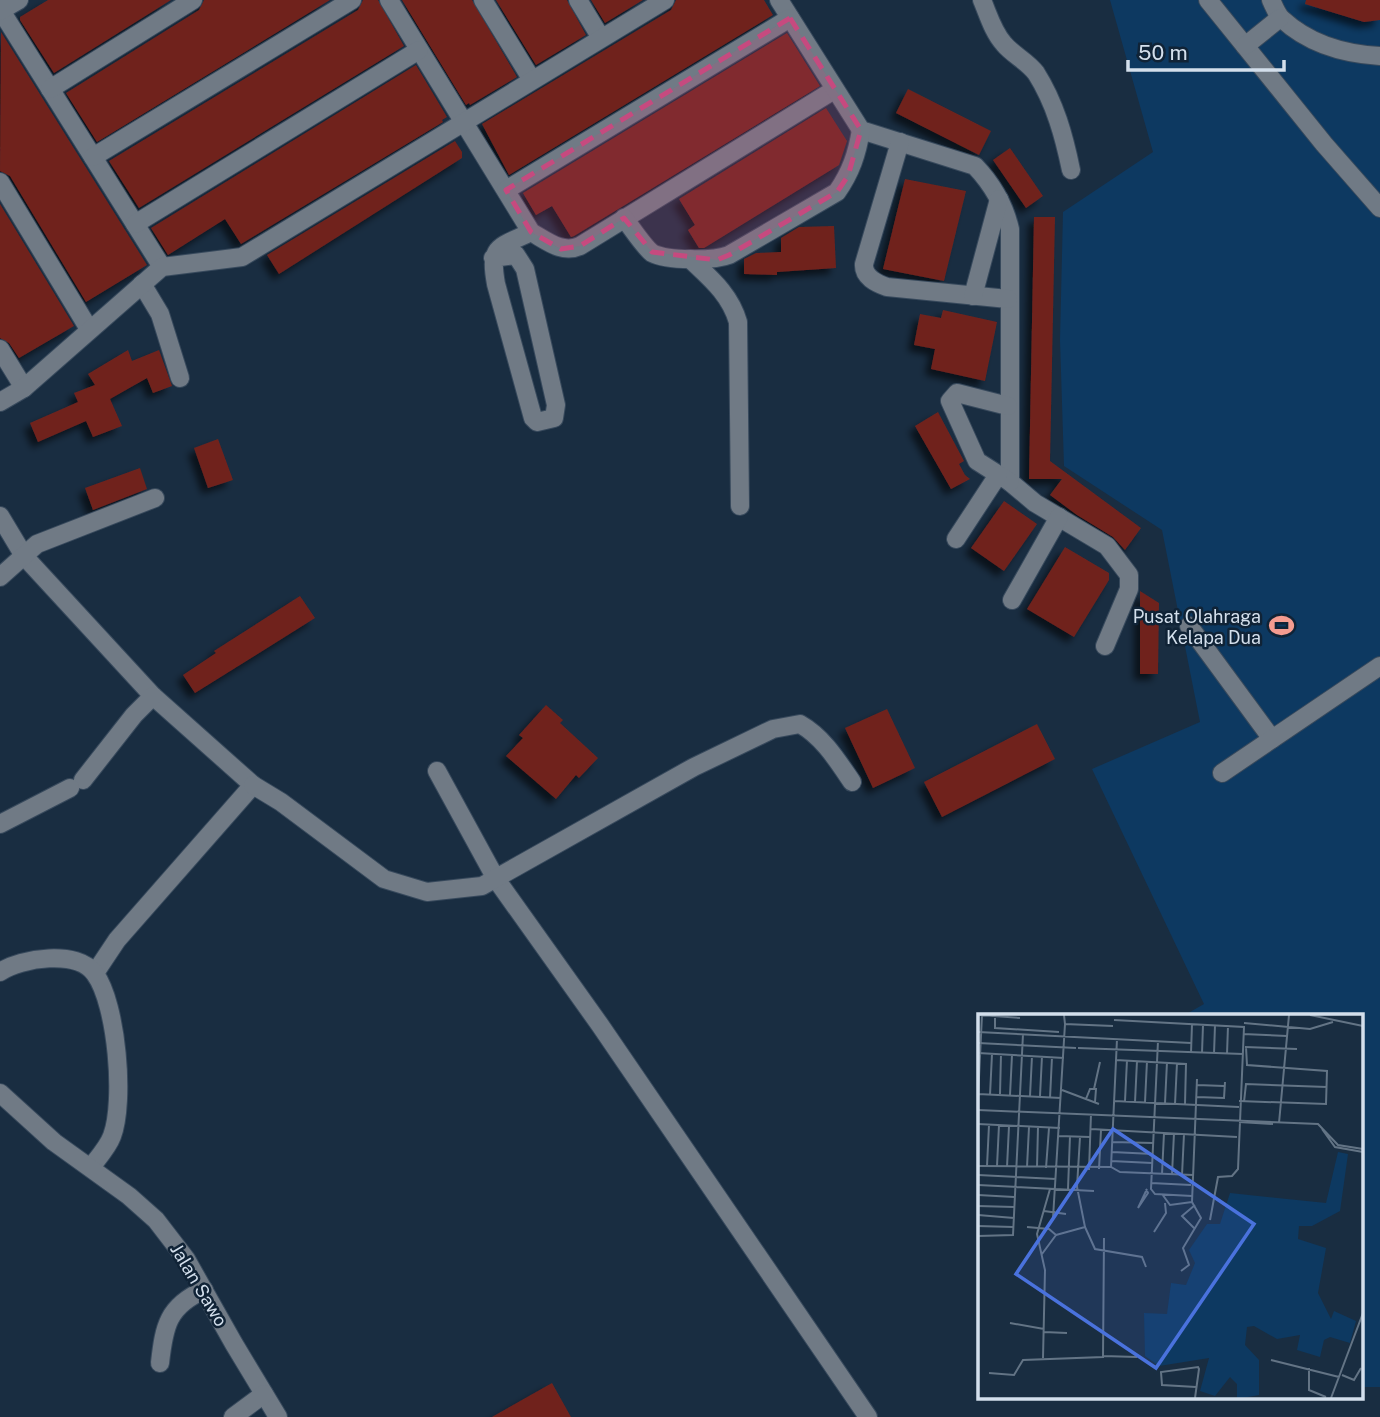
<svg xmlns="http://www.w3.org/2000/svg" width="1380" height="1417" font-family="'Public Sans',sans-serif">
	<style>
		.pitch { fill: #0d3961 }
		.building { fill: #70231d; filter: url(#shadow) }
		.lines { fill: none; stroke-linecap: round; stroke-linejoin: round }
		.minor-casing { stroke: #37495c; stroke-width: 20 }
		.minor { stroke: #707a85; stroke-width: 18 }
		.marked { fill: #c64a7f; fill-opacity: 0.2; stroke: #c64a7f; stroke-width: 5; stroke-dasharray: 14 9; stroke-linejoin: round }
		.labels { text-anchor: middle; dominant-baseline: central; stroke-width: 5; stroke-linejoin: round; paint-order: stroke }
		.poi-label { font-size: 18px; fill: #d3dfec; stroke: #102336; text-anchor: end }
		.street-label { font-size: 18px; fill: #d3dfec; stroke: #102336 }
		.inset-road { fill: none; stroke: #637485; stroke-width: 2 }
		.view { fill: #4a72dd; fill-opacity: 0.15; stroke: #4a72dd; stroke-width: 3.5 }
		.inset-edge { fill: none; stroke: #d3dfec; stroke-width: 3.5 }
	</style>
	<defs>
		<filter id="shadow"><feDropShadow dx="-6" dy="6" stdDeviation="3.5" flood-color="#0009"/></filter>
	</defs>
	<rect width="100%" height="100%" fill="#192d41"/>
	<path class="pitch" d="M1110,0H1380V1387H1361V1016H1183L1204,1004L1092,769L1200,722L1162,530L1064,466L1060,340L1063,212L1153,152Z"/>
	<g class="building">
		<path d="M48,0H171L54,73L20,20V17Z"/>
		<path d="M204,0H330L97,142L66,93L199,10Z"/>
		<path d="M363,0H378L404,46L139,208L109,161L358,10Z"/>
		<path d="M402,0H472L517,77L470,105L469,103L466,105Z"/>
		<path d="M496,0H567L586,35L536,65Z"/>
		<path d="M591,0H643L605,23Z"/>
		<path d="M676,0H764L773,15L509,175L482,124L671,10Z"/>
		<path d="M1306,0H1380V20L1364,22L1305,4Z"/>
		<path d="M1,32L147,265L86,302L10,176L0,171Z"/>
		<path d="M787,33L820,86L574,236L571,237L552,206L536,215L523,193Z"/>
		<path d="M416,65L447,117L442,120L443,122L241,244L225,219L168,255L151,228Z"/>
		<path d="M908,89L991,131L979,155L896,113Z"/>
		<path d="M826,108L847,141L839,165L704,248H699L688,230L695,225L679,199Z"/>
		<path d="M455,141L462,152V158L279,274L267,255Z"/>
		<path d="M1010,148L1043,196L1026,208L993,160Z"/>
		<path d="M905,179L966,191L944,281L883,269Z"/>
		<path d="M0,204L74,326L19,358L9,343L0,338Z"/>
		<path d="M1034,217H1055L1050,461L1141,528L1125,550L1113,537L1077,515L1050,495L1062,479H1029Z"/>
		<path d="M834,226L836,268L777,272V275L744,274V259L756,253L781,252V238L799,227Z"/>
		<path d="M943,310L997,322L985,381L931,369L935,349L914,345L920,314L941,318Z"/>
		<path d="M128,350L132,361L159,350L172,386L153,393L147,378L110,399L122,426L93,437L86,421L38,442L30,423L78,402L74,393L95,385L88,374Z"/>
		<path d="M938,412L964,461L959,464L965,475L970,479L951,489L915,426Z"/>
		<path d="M218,439L233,480L208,488L194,448Z"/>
		<path d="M140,468L147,489L93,510L85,488Z"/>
		<path d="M1004,501L1037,524L1004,571L971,548Z"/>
		<path d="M1065,547L1109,573V580L1074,637L1027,609Z"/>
		<path d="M1140,591L1159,603L1158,674H1140Z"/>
		<path d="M300,596L315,618L195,693L183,675L216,653L214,651Z"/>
		<path d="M546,705L563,720L560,723L598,758L579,778L576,775L556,799L506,756L523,738L519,735Z"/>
		<path d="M887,709L915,768L873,788L845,728Z"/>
		<path d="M1037,724L1055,759L942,817L924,782Z"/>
		<path d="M552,1383L571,1417H492Z"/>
	</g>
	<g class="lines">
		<defs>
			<g id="minor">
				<path d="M389,0L531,232C547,241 562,254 580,246L834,90"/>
				<path d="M483,0L532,80"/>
				<path d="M578,0L601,38"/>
				<path d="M779,0L861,130L975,166C993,185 1004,204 1010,229V482L1035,503L1107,546L1129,575V589L1105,646"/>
				<path d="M982,0C988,14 993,32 1004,44C1013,55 1027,61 1036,73C1055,103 1064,136 1071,170"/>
				<path d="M1208,0L1324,144L1380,208"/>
				<path d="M1271,0C1274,6 1277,15 1282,19C1309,44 1345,54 1380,56"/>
				<path d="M0,9L162,267"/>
				<path d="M0,11L19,0"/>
				<path d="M1245,46L1280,18"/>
				<path d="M50,89L193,0"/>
				<path d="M900,142L864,264C863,277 876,283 887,287L1008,299"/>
				<path d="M93,157L352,0"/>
				<path d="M0,182L89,329"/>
				<path d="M506,190L790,18"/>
				<path d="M624,218C631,227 644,247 652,253C667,261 714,261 729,255L837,192C851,172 857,154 861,130"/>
				<path d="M135,224L419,50"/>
				<path d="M493,258L516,255L525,269L556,405L554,418L537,422L533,418L496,284C489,245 498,248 531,232"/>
				<path d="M690,259C710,278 730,294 738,322L740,506"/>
				<path d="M142,284L160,314L180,378"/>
				<path d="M973,296L999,199"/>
				<path d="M0,349L24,388"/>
				<path d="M0,402L24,388L162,267L242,257L665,0"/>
				<path d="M1008,406L957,393L950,401L977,461L1010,482"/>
				<path d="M0,516L24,556L153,696L253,785L117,940L95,973"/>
				<path d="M956,539L998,475"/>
				<path d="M0,577L37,544L155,498"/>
				<path d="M1012,600L1059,517"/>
				<path d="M1189,626L1272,739"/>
				<path d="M437,771L496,879L600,1025L868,1417"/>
				<path d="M1222,773L1380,666"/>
				<path d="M83,780L134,715L153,696"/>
				<path d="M253,785L281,802L384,879L427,892L482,886L694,767L773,729L800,724C823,737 837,760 852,782"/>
				<path d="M0,824L70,788"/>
				<path d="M0,972C21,958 78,949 95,974C117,1004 125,1102 112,1136C108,1147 98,1158 91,1167"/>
				<path d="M0,1093L54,1142L129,1196L156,1220L186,1259L234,1344L278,1417"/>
				<path d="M160,1363C164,1326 168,1306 204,1290"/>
				<path d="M233,1417L264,1394"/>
			</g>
		</defs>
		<use href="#minor" class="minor-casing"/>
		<use href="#minor" class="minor"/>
	</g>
	<path class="marked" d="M790,18L861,130L848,176L837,192L729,255L717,260L652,252L624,218L580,246L561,249L531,232L506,190Z"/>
	<defs>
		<symbol id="stadium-bare" viewBox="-9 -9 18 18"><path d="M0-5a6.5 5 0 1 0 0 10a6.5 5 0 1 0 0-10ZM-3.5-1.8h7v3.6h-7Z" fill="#f59c90" stroke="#102336" stroke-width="2.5" paint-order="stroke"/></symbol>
	</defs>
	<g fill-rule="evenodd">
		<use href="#stadium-bare" x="1264" y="608" width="35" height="35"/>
	</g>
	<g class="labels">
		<g class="poi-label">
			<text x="1261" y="616">Pusat Olahraga<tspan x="1261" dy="21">Kelapa Dua</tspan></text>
		</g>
		<g class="street-label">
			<text transform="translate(199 1285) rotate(59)">Jalan Sawo</text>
		</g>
	</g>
	<g transform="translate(978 1014)">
		<rect width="385" height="385" fill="#192d41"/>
		<path d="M360,138L370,140L362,197L334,212H321L320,225L348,234L340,279L353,305L356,297L378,307L372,329L352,323L346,326L342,343L319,336L322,321L299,325L276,312L269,313L267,331L281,346V381L265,384H259V370L252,363L237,382L222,377L231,344L181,352L167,342L166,299L189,300L193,269L208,271L217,249L211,236L229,210H242L252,179L348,189Z" fill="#0d3961"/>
		<path class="inset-road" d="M1,1L42,4M17,1V14L81,18M86,1L87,10L135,12M332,1L385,12M136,6L266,13L260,155L254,162L240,163L232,206M266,9L332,15L355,8M0,18L213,29M265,20L309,22M180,27L173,175L177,180L214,182M0,29L98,34M267,33L319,35M100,34L265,40M0,39L86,44M213,39L214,10M224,39L225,11M236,40L237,11M249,40L250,12M138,46L208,50L207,90M219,71L246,72M116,75L122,48M84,76L121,90M0,80L83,84M22,80L23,40M12,81L14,40M32,81L34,41M52,82L54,42M62,82L64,42M219,83L246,84L247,68M0,84L4,1M72,84L74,43M108,85L112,75H118L117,88M136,87L261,93M147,87L149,46M261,87L348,90L349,57L269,51L268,33M157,88L159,47M167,88L169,47M266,88L268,70L349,73M187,89L189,48M197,90L199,49M0,96L340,110L360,131L385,135M261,108L295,110M301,109L311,1M0,110L82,114M113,115L259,123M344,115L357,133L385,138M81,122L112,123M134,128L175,129M134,138L175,140M133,147L174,149M0,152L133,153L142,158L215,161M9,152L11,111M19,152L21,111M29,153L31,112M49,153L51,113M59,153L60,113M133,153L139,25M68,154L71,114M121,155L123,116M111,156L113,100M184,160L186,119M194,160L196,119M0,161L78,165M204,161L206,120M173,169L213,171M0,171L116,177M90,175L92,122M184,180L192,191L214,188M0,181L36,183M217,191L204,202L217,215M0,192L36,193M160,194L170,179L168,175M160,194L169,175M66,197L88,200M0,201L36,204M75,204L87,10M0,212L35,213M49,213L71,215L78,221M107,213L117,235L164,243L168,253M176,218L188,199L187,189M78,221L107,213L99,173L102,123M0,222L35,221L45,20M64,240L78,221M203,257L211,251L205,234L223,204L214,188L219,65M32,309L66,315M66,318L89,319M125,342L159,343M65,344L67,256L59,220L72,175M293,346L361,363M331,354V376L348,383M11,359L36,361L45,346L125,343L126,224M364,361L376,366L383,354M217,384L221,355L220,353L183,358L184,371L218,373M353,384L385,299"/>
		<path class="view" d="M135,115L276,210L178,354L38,260Z"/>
		<rect width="385" height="385" class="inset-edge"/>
	</g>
	<path d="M1128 60v10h156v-10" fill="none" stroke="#d3dfec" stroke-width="3.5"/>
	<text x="1138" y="60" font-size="21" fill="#d3dfec" stroke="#102336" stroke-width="5" paint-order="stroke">50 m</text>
</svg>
